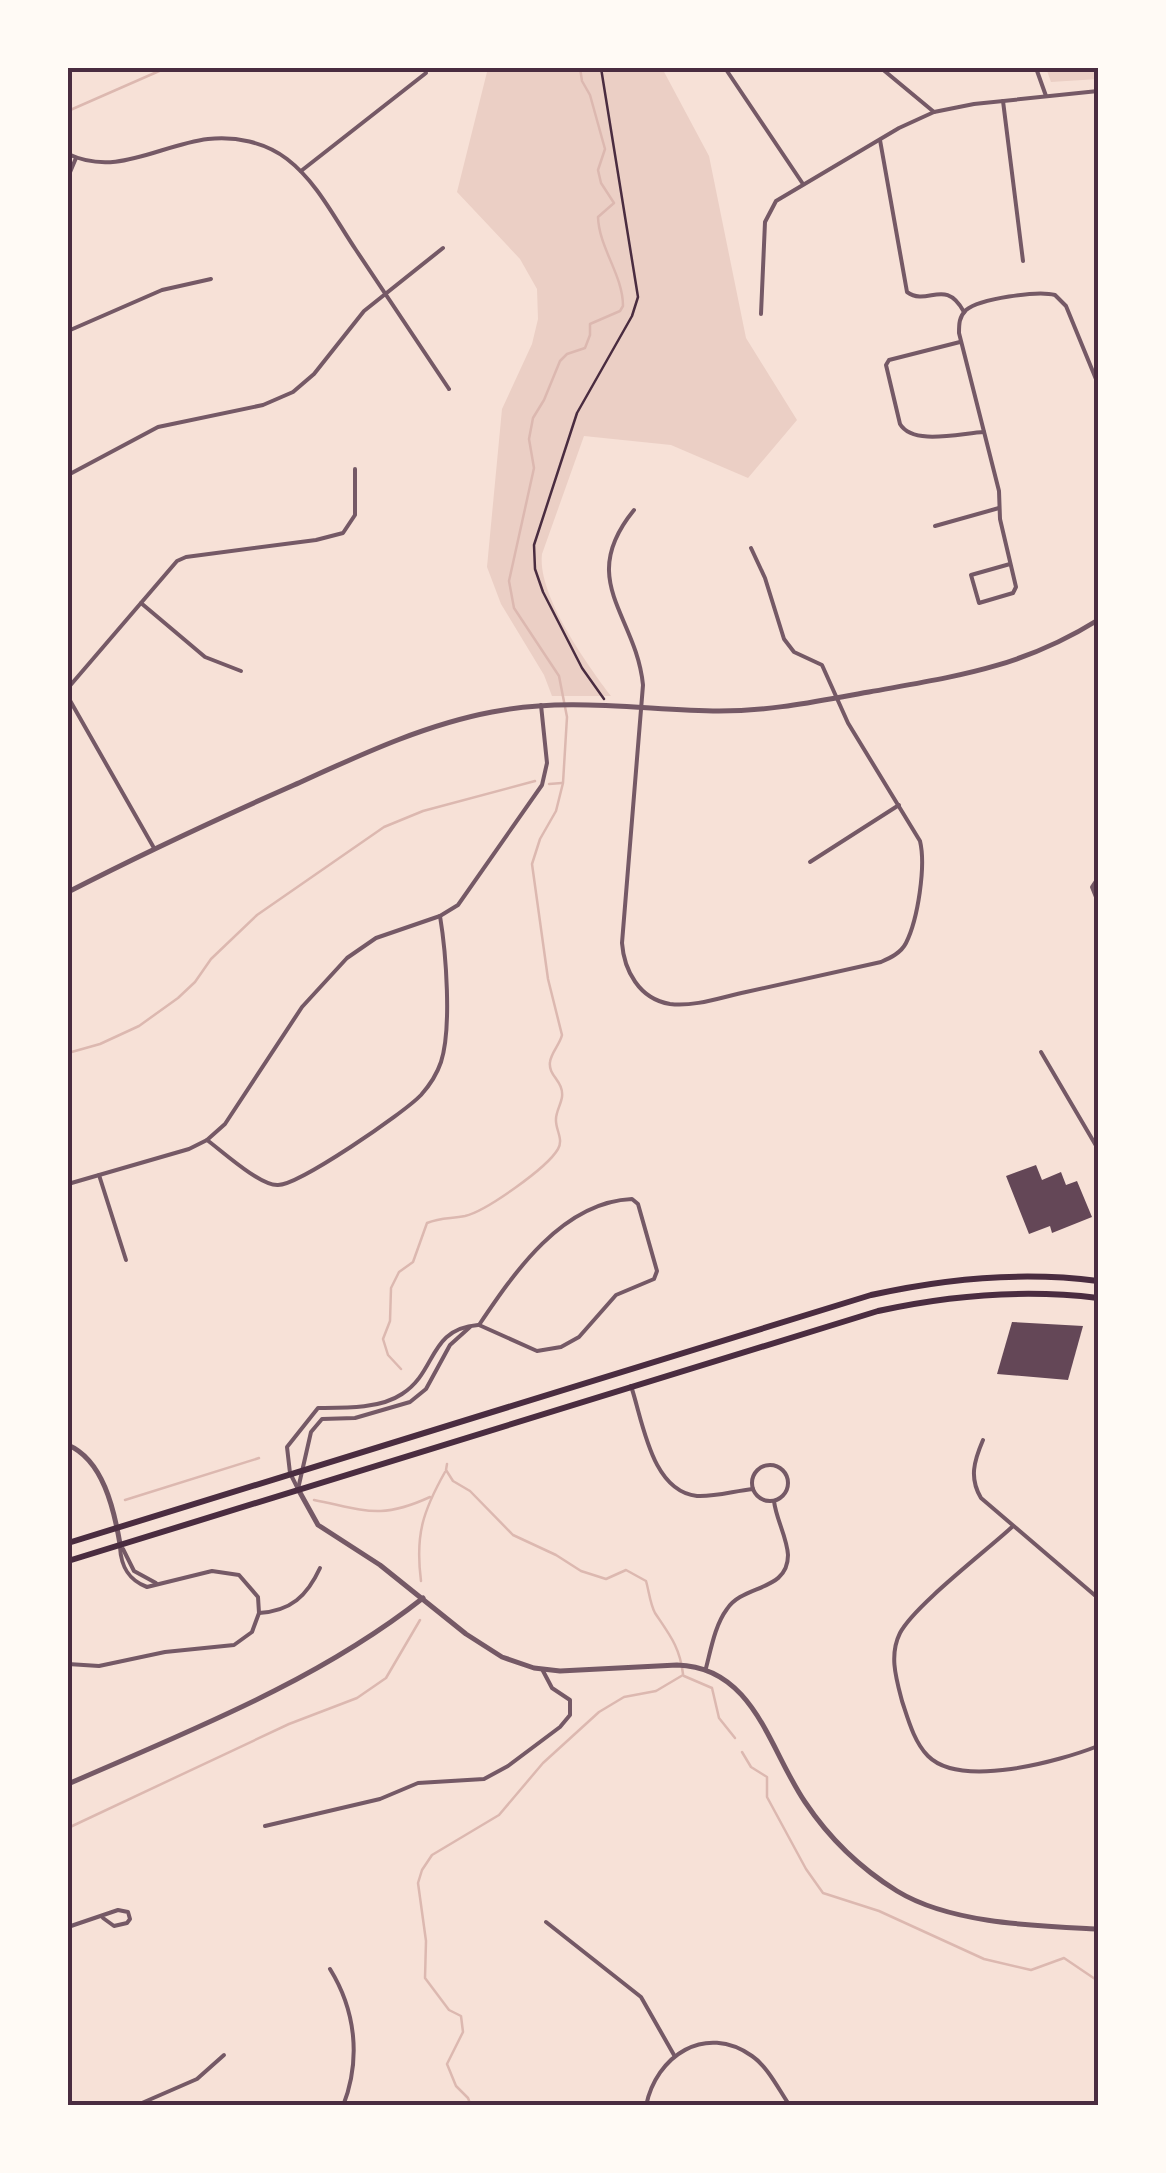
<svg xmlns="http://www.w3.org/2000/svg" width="1166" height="2173" font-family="Literata,serif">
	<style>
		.green { fill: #ebcfc5 }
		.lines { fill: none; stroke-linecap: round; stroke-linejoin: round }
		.stream { stroke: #dcb8b0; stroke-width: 2.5 }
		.building { fill: #644757 }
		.path { stroke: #4a2c40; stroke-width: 2.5 }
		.minor { stroke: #755966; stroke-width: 4 }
		.tertiary { stroke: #755966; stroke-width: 5 }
		.primary { stroke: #4a2c40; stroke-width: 6 }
		.neatline { fill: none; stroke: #4a2c40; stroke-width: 4 }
	</style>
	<rect width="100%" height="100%" fill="#f7e1d7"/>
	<g class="green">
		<path d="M488,68H662L709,156L746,338L797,420L748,478L671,445L584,436L542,554C537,595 587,664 611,696H552L544,675L501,604L487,567L502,409L532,344L538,319L537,289L520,259L457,192Z"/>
		<path d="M1046,68H1098V79L1051,82Z"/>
	</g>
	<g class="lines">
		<g class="stream">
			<path d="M68,111L166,68"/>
			<path d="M549,784L562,783"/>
			<path d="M68,1053L100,1044L139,1026L178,998L195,982L211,959L257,915L384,827L423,811L535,781"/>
			<path d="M401,1369L388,1355L383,1339L390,1321L391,1288L399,1272L413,1262L427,1223C441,1217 451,1219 465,1216C486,1211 547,1168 558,1149C564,1139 555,1129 556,1119C556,1112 561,1104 562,1097C564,1081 548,1076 550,1062C551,1053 560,1044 562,1035L548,979L532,864L540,839L556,811L563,783L567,717L559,676L514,608L509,581L534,468L529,439L533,418L544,400L560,361L567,354L585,348L590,335V324L620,311L623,306C623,275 599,248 598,217L614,203L601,183L598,170L605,149L590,95L582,81L580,68"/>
			<path d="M447,1464L446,1470L453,1481L470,1491L513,1535L556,1555L581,1571L606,1579L626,1570L646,1581C649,1591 650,1604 655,1613C669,1634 680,1647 683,1674"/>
			<path d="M125,1500L259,1458"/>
			<path d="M314,1500C365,1510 380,1520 430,1497"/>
			<path d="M421,1581C415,1535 423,1511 445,1472"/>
			<path d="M684,1676L712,1688L719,1718L735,1738"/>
			<path d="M742,1752L751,1767L767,1777V1797L806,1869L823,1893L879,1911L984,1959L1031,1970L1064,1958L1098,1981"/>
			<path d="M68,1828L289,1724L357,1698L386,1678L420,1620"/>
			<path d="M471,2106L468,2098L456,2086L447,2064L463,2032L461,2016L449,2010L425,1978L426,1941L418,1883L422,1870L432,1855L499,1815L543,1763L599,1712L624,1697L656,1691L683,1675"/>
		</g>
	</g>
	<g class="building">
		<path d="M1036,1165L1042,1180L1061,1172L1066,1185L1077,1181L1092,1217L1052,1233L1050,1226L1029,1234L1006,1176Z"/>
		<path d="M1012,1322L1083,1326L1068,1380L997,1374Z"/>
	</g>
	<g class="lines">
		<path class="path" d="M601,68L638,297L632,316L577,413L534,545L535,569L543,592L582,668L604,699"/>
		<g class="minor">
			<path d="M725,68L803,184"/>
			<path d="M881,68L934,112"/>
			<path d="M1036,68L1046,96"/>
			<path d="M1003,101L1023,261"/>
			<path d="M880,140L907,292C928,307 945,277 964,312"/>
			<path d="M68,154C117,177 159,145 208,139C235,136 265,142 287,159C317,182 335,219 356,250C387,297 418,343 449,389"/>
			<path d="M301,171L426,73"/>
			<path d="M68,177L76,158"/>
			<path d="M761,314L765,222L776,201L899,128L934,112L974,104L1098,91"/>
			<path d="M68,331L162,290L211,279"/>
			<path d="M960,342L889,360L886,365L900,424C913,446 961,433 984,432"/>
			<path d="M68,475L158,427L263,405L293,392L314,374L364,311L443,248"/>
			<path d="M634,510C576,581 636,614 643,685L622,943C624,970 639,999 670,1004C695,1007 722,997 746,992C791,982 836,972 881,962C890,958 901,953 906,943C918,919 926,866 920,841L848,723L822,665L794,652L784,639L765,578L751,548"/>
			<path d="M935,526L999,508"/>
			<path d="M1010,564L971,575L979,603L1013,593L1016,587L1000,519L999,491L959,333C959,324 959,317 966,310C979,299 1038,290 1055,295L1066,306L1098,384"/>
			<path d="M141,603L205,657L241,671"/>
			<path d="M68,688L177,561L186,557L316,540L343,533L355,515V469"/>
			<path d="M68,697L154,848"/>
			<path d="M810,862L899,805"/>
			<path d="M1098,878L1092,887L1098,902"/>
			<path d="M1041,1052L1098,1149"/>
			<path d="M207,1140C222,1151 260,1186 278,1185C299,1185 404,1113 421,1095C429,1086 437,1074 441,1062C452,1028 446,952 440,916"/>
			<path d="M99,1175L126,1260"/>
			<path d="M68,1184L189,1149L207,1140L225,1124L302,1007L347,958L376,938L440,916L458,905L542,785L547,763L541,705"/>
			<path d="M632,1199L638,1204L657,1271L654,1279L616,1295L579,1337L561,1347L537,1351L479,1325C514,1273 562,1202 632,1199Z"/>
			<path d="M631,1386C643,1421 651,1491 697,1496C715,1497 734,1491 753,1489"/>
			<path d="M983,1440C974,1461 969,1478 981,1498L1098,1598"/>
			<circle cx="770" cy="1483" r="18"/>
			<path d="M298,1489L290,1473L287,1447L318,1408C344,1408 380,1409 402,1394C437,1372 428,1329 478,1325"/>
			<path d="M298,1489L311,1432L322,1419L355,1418L410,1402L426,1389L450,1345L470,1327"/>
			<path d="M1012,1527C986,1551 914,1606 900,1633C889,1655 896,1678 902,1701C908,1719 914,1742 928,1756C961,1789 1060,1761 1098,1746"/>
			<path d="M123,1549L134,1571L156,1583"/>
			<path d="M259,1613C291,1611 307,1596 320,1568"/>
			<path d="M68,1664L99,1666L165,1652L234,1645L252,1632L259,1613L258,1597L239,1575L212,1571L147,1587C128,1580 121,1566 120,1547"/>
			<path d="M706,1668C711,1649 715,1625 727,1609C743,1584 788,1592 788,1555C787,1537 776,1519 774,1501"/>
			<path d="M265,1826L380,1799L418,1783L484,1779L508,1766L560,1727L570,1715V1700L552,1688L542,1669"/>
			<path d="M546,1922L641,1997L674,2055"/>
			<path d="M68,1927L118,1910L128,1912L130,1919L127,1923L114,1926L103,1918"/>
			<path d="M330,1969C356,2011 361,2060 343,2106"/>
			<path d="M135,2106L197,2079L224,2055"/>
			<path d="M646,2106C656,2056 705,2023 752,2056C768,2067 779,2090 790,2106"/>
		</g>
		<g class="tertiary">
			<path d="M68,892C142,854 217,819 294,785C358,756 423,725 492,712C568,697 643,710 719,711C773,711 817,701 869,692C957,676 1021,668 1098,620"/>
			<path d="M68,1445C103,1460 114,1509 120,1544"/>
			<path d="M298,1489L318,1525L380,1565L466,1634L502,1657L534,1668L560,1671L677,1665C754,1667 769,1749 805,1802C829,1838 860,1868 897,1891C951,1924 1037,1926 1098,1929"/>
			<path d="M68,1784C189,1731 318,1681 423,1598"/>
		</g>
		<g class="primary">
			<path d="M68,1543L871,1295C947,1278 1021,1271 1098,1281"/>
			<path d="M68,1561L878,1311C951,1295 1024,1289 1098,1298"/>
		</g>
	</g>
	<rect width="1166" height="2173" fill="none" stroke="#fffaf5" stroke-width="140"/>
	<rect x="70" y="70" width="1026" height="2033" class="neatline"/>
</svg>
